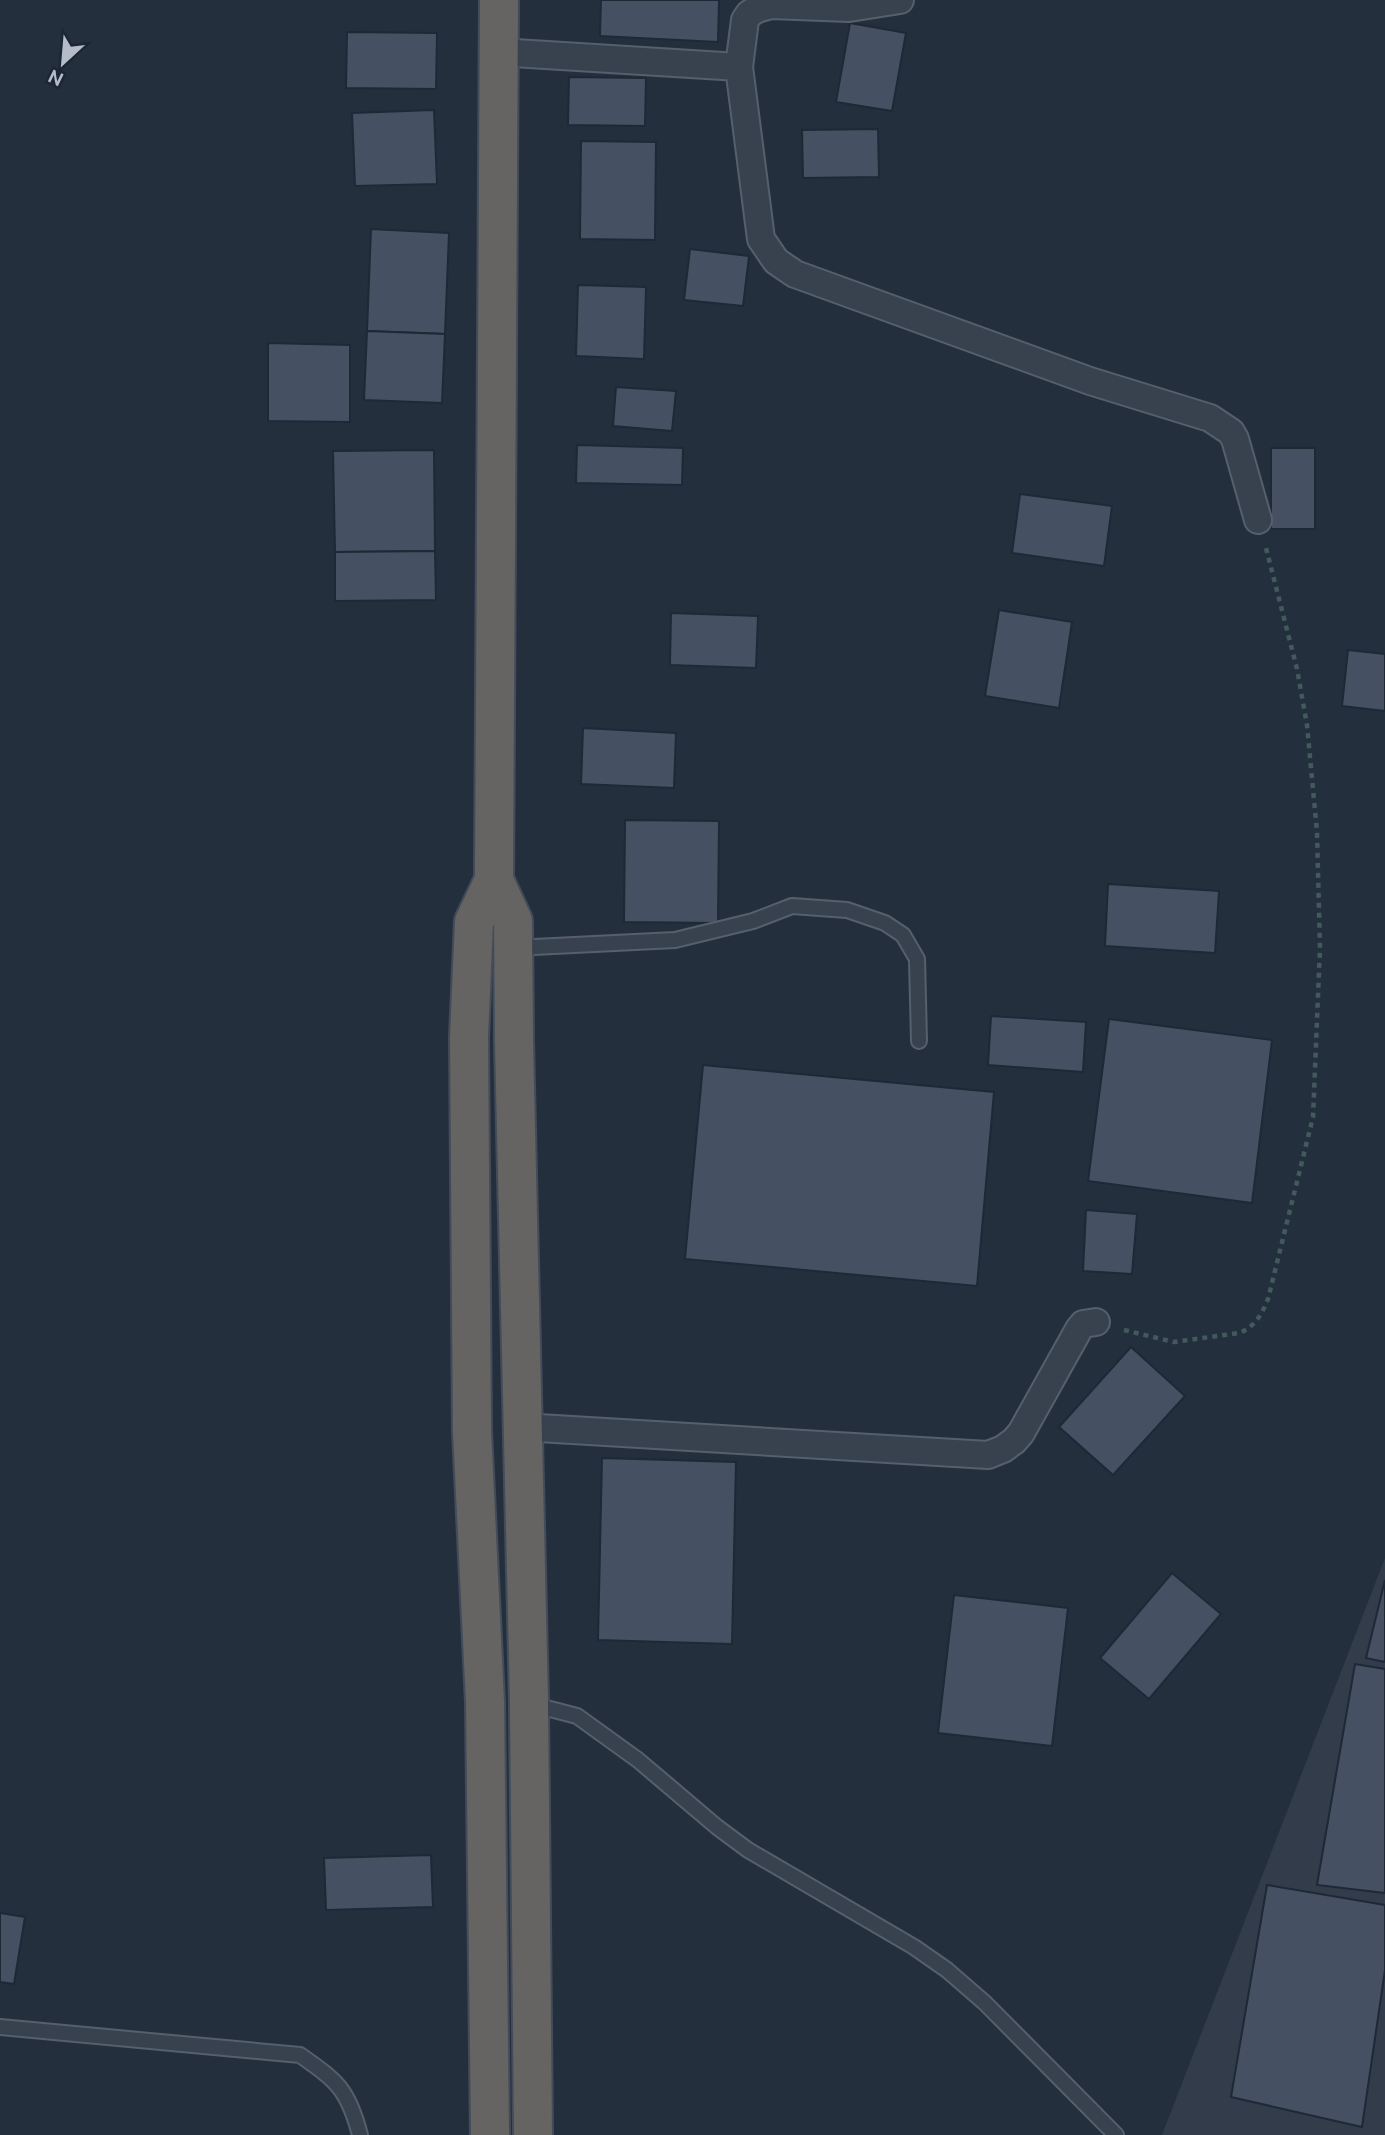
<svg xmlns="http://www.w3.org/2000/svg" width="1385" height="2135" font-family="Ubuntu,sans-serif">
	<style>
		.airport { fill: #323c4b }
		.building { fill: #455162; stroke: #1f2835; stroke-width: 2 }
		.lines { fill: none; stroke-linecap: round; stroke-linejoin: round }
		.service-casing { stroke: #565f6c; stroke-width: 18 }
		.minor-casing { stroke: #565f6c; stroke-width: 30 }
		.trunk-casing { stroke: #434c59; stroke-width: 42 }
		.path { stroke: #44595c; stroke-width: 4.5; stroke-dasharray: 5 5; stroke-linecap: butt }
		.service { stroke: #38414e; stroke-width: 14 }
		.minor { stroke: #38414e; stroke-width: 26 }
		.trunk { stroke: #656462; stroke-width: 38 }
	</style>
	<rect width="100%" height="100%" fill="#242f3e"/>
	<path class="airport" d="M1385,1558V2135H1162Z"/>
	<g class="building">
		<path d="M601,0H719L718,42L600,36Z"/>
		<path d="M850,23L906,33L892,111L836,102Z"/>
		<path d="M347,32L437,33L436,89L346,88Z"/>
		<path d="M569,77L646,78L645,126L568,125Z"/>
		<path d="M434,110L437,184L355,186L352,113Z"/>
		<path d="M878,129L879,177L803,178L802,130Z"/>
		<path d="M581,141L656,142L655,240L580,239Z"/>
		<path d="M371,229L449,233L445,334L367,331Z"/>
		<path d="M690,249L749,256L743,306L684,300Z"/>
		<path d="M578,285L646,287L644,359L576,356Z"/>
		<path d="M367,331L445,334L442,403L364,400Z"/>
		<path d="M268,343L350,345V422L268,421Z"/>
		<path d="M616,387L676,391L672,431L613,426Z"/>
		<path d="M577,445L683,448L682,485L576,483Z"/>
		<rect x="1271" y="448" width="44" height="81"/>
		<path d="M434,450L435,551L335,552L333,451Z"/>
		<path d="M1020,494L1112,506L1104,566L1012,553Z"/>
		<path d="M435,551L436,600L335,601V552Z"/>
		<path d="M999,610L1072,622L1059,708L985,696Z"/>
		<path d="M671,613L758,616L756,668L670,665Z"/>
		<path d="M1348,650L1385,654V711L1342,706Z"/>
		<path d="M583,728L676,733L674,788L581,784Z"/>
		<path d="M625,820L719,821L718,923L624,922Z"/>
		<path d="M1108,884L1219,891L1215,953L1105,946Z"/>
		<path d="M991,1016L1086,1022L1083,1072L988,1065Z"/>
		<path d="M1109,1019L1272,1040L1252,1203L1088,1181Z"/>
		<path d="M703,1065L994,1092L977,1286L685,1259Z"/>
		<path d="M1086,1210L1137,1214L1132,1274L1083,1271Z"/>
		<path d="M1131,1347L1185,1396L1113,1475L1059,1427Z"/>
		<path d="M602,1458L736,1462L732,1644L598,1640Z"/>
		<path d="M1172,1573L1221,1614L1149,1699L1100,1658Z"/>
		<path d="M1385,1580V1662L1366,1658Z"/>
		<path d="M954,1595L1068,1608L1052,1746L938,1733Z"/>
		<path d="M1355,1664L1385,1669V1893L1317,1885Z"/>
		<path d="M431,1855L433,1907L326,1910L324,1858Z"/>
		<path d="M1267,1885L1385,1905V1970L1362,2127L1231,2097Z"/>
		<path d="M0,1913L25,1917L14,1984L0,1982Z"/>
	</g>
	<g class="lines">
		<defs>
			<g id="service">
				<path d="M514,948L675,940L753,921L792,906L847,910L885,923L903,935L917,959L919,1041"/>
				<path d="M531,1704L577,1716L638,1760L717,1827L748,1850L914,1947L947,1970L985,2003L1116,2135"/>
				<path d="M0,2027L300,2055C337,2081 348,2089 360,2135"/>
			</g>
			<g id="minor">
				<path d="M498,52L739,67L761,239L776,261L795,274L1090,381L1210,418L1231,432L1235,439L1258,520"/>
				<path d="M739,67L745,20L749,14L757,9L771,5L849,8L900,0"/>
				<path d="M522,1427L988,1455L1003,1449L1014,1441L1021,1433L1079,1329L1083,1324L1096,1322"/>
			</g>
			<g id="trunk">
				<path d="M499,0L494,880L513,921L514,1041L529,1703L533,2135"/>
				<path d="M490,2135L485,1702L472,1431L469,1037L474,922L494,880"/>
			</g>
		</defs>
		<use href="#service" class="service-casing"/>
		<use href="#minor" class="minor-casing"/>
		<use href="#trunk" class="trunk-casing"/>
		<path class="path" d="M1124,1330L1174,1342L1239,1333C1255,1327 1262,1314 1268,1299L1313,1117L1320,948L1317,832L1307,725L1297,669L1266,548"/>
		<use href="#service" class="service"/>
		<use href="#minor" class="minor"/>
		<use href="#trunk" class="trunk"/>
	</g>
	<g transform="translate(63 63) rotate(206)" stroke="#1d2633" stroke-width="5" paint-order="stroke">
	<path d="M0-5L12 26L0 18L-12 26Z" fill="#b4bcc9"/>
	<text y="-10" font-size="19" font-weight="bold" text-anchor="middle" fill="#b4bcc9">N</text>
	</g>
</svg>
